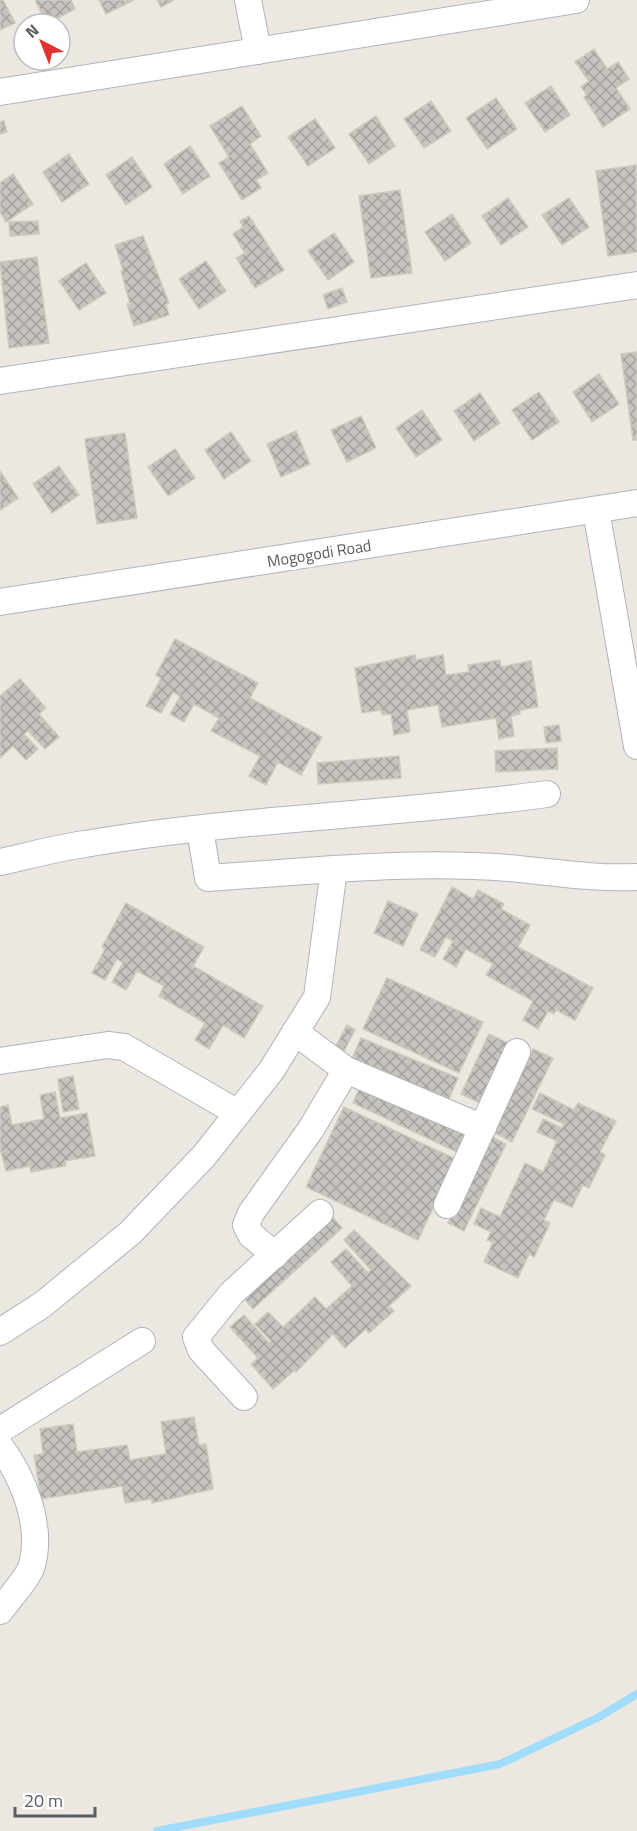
<svg xmlns="http://www.w3.org/2000/svg" width="637" height="1831" font-family="'Titillium Web',sans-serif">
	<style>
		.lines { fill: none; stroke-linecap: round; stroke-linejoin: round }
		.stream { stroke: #a0dcfc; stroke-width: 8 }
		.building { fill: url(#building-cross-hatch); stroke: #d0c9bf; stroke-width: 1.5 }
		.minor-casing { stroke: #b1b4b8; stroke-width: 28 }
		.minor { stroke: #fff; stroke-width: 26 }
		.labels { text-anchor: middle; dominant-baseline: central; stroke-width: 6; stroke-linejoin: round; paint-order: stroke }
		.street-label { font-size: 16px; fill: #595d61; stroke: #fff }
	</style>
	<defs>
		<pattern id="building-cross-hatch" width="8" height="8" patternUnits="userSpaceOnUse" patternTransform="scale(1.5)"><rect width="8" height="8" fill="#c7c3be"/><path d="M0 0l8 8M0 8l8-8" fill="none" stroke="#a5a29e"/></pattern>
	</defs>
	<rect width="100%" height="100%" fill="#ece8e1"/>
	<g class="lines">
		<path class="stream" d="M157,1831L500,1764L599,1717L637,1694"/>
	</g>
	<g class="building">
		<path d="M0,0H3L15,23L0,30Z"/>
		<path d="M35,0H71L75,9L47,24Z"/>
		<path d="M99,0H134L106,14Z"/>
		<path d="M157,0H174L161,7Z"/>
		<path d="M594,49L607,69L618,62L629,79L616,88L630,109L603,127L584,97L587,95L581,87L589,81L575,62Z"/>
		<path d="M551,86L570,115L545,132L525,103Z"/>
		<path d="M496,98L517,129L487,149L466,118Z"/>
		<path d="M431,101L451,131L424,148L404,119Z"/>
		<path d="M242,106L261,136L250,144L268,173L256,180L261,188L242,200L219,163L229,157L210,126Z"/>
		<path d="M376,116L395,146L369,164L349,134Z"/>
		<path d="M315,119L335,148L308,166L288,137Z"/>
		<path d="M4,121L7,132L0,134V122Z"/>
		<path d="M190,146L210,176L183,194L164,164Z"/>
		<path d="M69,154L89,184L62,202L43,172Z"/>
		<path d="M132,157L152,187L126,205L106,175Z"/>
		<path d="M636,165L637,252L608,256L596,171Z"/>
		<path d="M13,174L33,204L6,222L0,212V183Z"/>
		<path d="M400,190L412,273L371,278L359,196Z"/>
		<path d="M508,198L528,227L501,245L482,216Z"/>
		<path d="M569,198L589,227L562,245L542,215Z"/>
		<path d="M452,214L471,243L445,261L425,232Z"/>
		<path d="M249,216L284,270L255,288L236,258L245,253L233,234L243,227L240,221Z"/>
		<path d="M38,221L39,234L10,236L9,222Z"/>
		<path d="M334,233L354,262L328,280L308,251Z"/>
		<path d="M143,236L169,303L166,305L169,315L134,326L127,304H130L121,271L123,270L115,245Z"/>
		<path d="M37,257L49,343L9,348L0,262Z"/>
		<path d="M206,261L226,291L199,309L179,279Z"/>
		<path d="M86,263L106,293L79,310L59,281Z"/>
		<path d="M342,288L347,302L328,309L323,295Z"/>
		<path d="M637,352V440H633L621,354Z"/>
		<path d="M599,374L619,404L592,422L573,392Z"/>
		<path d="M539,392L559,422L532,440L512,410Z"/>
		<path d="M480,393L500,423L474,441L454,411Z"/>
		<path d="M422,410L442,440L416,457L396,428Z"/>
		<path d="M361,416L376,448L347,462L331,430Z"/>
		<path d="M296,431L310,464L281,477L267,444Z"/>
		<path d="M231,432L251,461L224,479L205,450Z"/>
		<path d="M125,433L137,518L97,524L85,439Z"/>
		<path d="M175,449L195,478L168,496L148,467Z"/>
		<path d="M59,466L79,495L52,513L33,484Z"/>
		<path d="M0,471L18,498L0,510Z"/>
		<path d="M175,639L258,683L250,698L322,737L301,775L278,762L266,785L249,776L260,756L211,731L219,718L194,704L184,722L170,714L180,696L173,692L161,713L146,706L161,678L156,675Z"/>
		<path d="M415,655L416,660L443,655L446,675L469,672L468,665L500,660L501,667L531,661L538,707L520,710V714L511,716L514,736L499,739L496,718L442,727L438,705L407,710L410,732L394,735L391,714L382,715L381,710L362,713L355,668Z"/>
		<path d="M20,679L46,708L39,714L59,737L45,749L28,731L24,734L38,749L26,760L13,746L0,758V696Z"/>
		<path d="M559,725L561,741L546,743L544,727Z"/>
		<path d="M557,748L558,769L496,772L495,751Z"/>
		<path d="M399,756L401,778L318,784L317,763Z"/>
		<path d="M452,887L473,899L478,890L504,904L501,909L530,925L518,947L593,988L575,1020L556,1010L554,1014L548,1011L538,1029L523,1020L533,1001L486,975L493,964L466,949L456,967L443,959L453,941L446,937L435,957L420,950Z"/>
		<path d="M388,901L418,914L403,946L374,933Z"/>
		<path d="M126,903L204,947L193,966L263,1006L244,1038L223,1025L209,1049L195,1040L205,1023L159,996L164,986L137,971L126,990L112,982L123,963L117,959L105,980L92,973L105,949L102,947Z"/>
		<path d="M387,978L483,1022L459,1073L363,1029Z"/>
		<path d="M347,1025L355,1030L344,1051L336,1046Z"/>
		<path d="M489,1034L508,1043L480,1103L461,1094Z"/>
		<path d="M361,1038L458,1078L449,1099L352,1058Z"/>
		<path d="M533,1049L553,1058L512,1142L493,1132Z"/>
		<path d="M73,1076L79,1109L63,1112L58,1079Z"/>
		<path d="M361,1085L470,1135L461,1154L353,1103Z"/>
		<path d="M55,1092L60,1118L87,1113L95,1156L65,1161L66,1166L31,1172L30,1166L6,1171L0,1148V1107L8,1105L12,1125L44,1119L40,1095Z"/>
		<path d="M540,1093L574,1110L578,1103L616,1121L600,1152L605,1155L589,1188L583,1185L572,1207L554,1200L544,1220L550,1223L534,1257L529,1254L518,1278L484,1262L493,1242L487,1240L491,1232L474,1224L481,1208L500,1217L525,1163L543,1172L557,1141L537,1132L543,1119L562,1128L564,1124L532,1109Z"/>
		<path d="M344,1107L456,1159L418,1240L306,1187Z"/>
		<path d="M491,1136L506,1144L464,1231L448,1223Z"/>
		<path d="M330,1214L342,1228L253,1309L241,1295Z"/>
		<path d="M354,1230L411,1286L389,1306L394,1311L369,1333L366,1329L345,1348L333,1334L296,1372L295,1370L273,1389L251,1364L258,1358L230,1327L244,1315L269,1343L271,1341L255,1324L268,1312L283,1327L315,1297L326,1309L352,1286L331,1262L346,1249L368,1273L371,1270L344,1240Z"/>
		<path d="M194,1417L199,1445L206,1444L213,1489L152,1503V1499L125,1503L122,1486L41,1499L34,1455L43,1454L40,1429L73,1424L77,1452L127,1445L130,1460L166,1454L161,1422Z"/>
	</g>
	<g class="lines">
		<defs>
			<g id="minor">
				<path d="M248,0L258,51"/>
				<path d="M0,92L576,0"/>
				<path d="M0,381L637,285"/>
				<path d="M596,510L637,746"/>
				<path d="M0,602L637,503"/>
				<path d="M0,862C28,856 56,848 85,844C238,818 393,815 547,794"/>
				<path d="M334,869C392,865 450,863 508,868C552,872 594,879 637,877"/>
				<path d="M295,1032L346,1070L483,1128"/>
				<path d="M0,1061L108,1045L124,1047L238,1113"/>
				<path d="M447,1205L517,1052"/>
				<path d="M275,1255L251,1235L246,1225L251,1213L311,1129L346,1070"/>
				<path d="M0,1332L42,1305L130,1233L204,1156L271,1071L317,997L334,869L208,878L200,829"/>
				<path d="M244,1397L201,1350L196,1337L232,1293L320,1213"/>
				<path d="M0,1430L142,1341"/>
				<path d="M0,1446C23,1477 43,1525 32,1565C29,1577 8,1600 0,1611"/>
			</g>
		</defs>
		<use href="#minor" class="minor-casing"/>
		<use href="#minor" class="minor"/>
	</g>
	<g class="labels">
		<g class="street-label">
			<text transform="translate(319 553) rotate(-9)">Mogogodi Road</text>
		</g>
	</g>
	<g transform="translate(42 42) rotate(318)"><circle r="28" fill="#ffffff" stroke="#bdbec0" stroke-width="1.5"/>
	<path d="M0-4.5L10 22L0 15L-10 22Z" fill="#e33031"/>
	<text y="-9" font-size="16" font-weight="bold" text-anchor="middle" fill="#595d61">N</text>
	</g>
	<path d="M15 1807v9h80v-9" fill="none" stroke="#595d61" stroke-width="3"/>
	<text x="24" y="1807" font-size="18" fill="#595d61" stroke="#ffffff" stroke-width="4.5" paint-order="stroke">20 m</text>
</svg>
